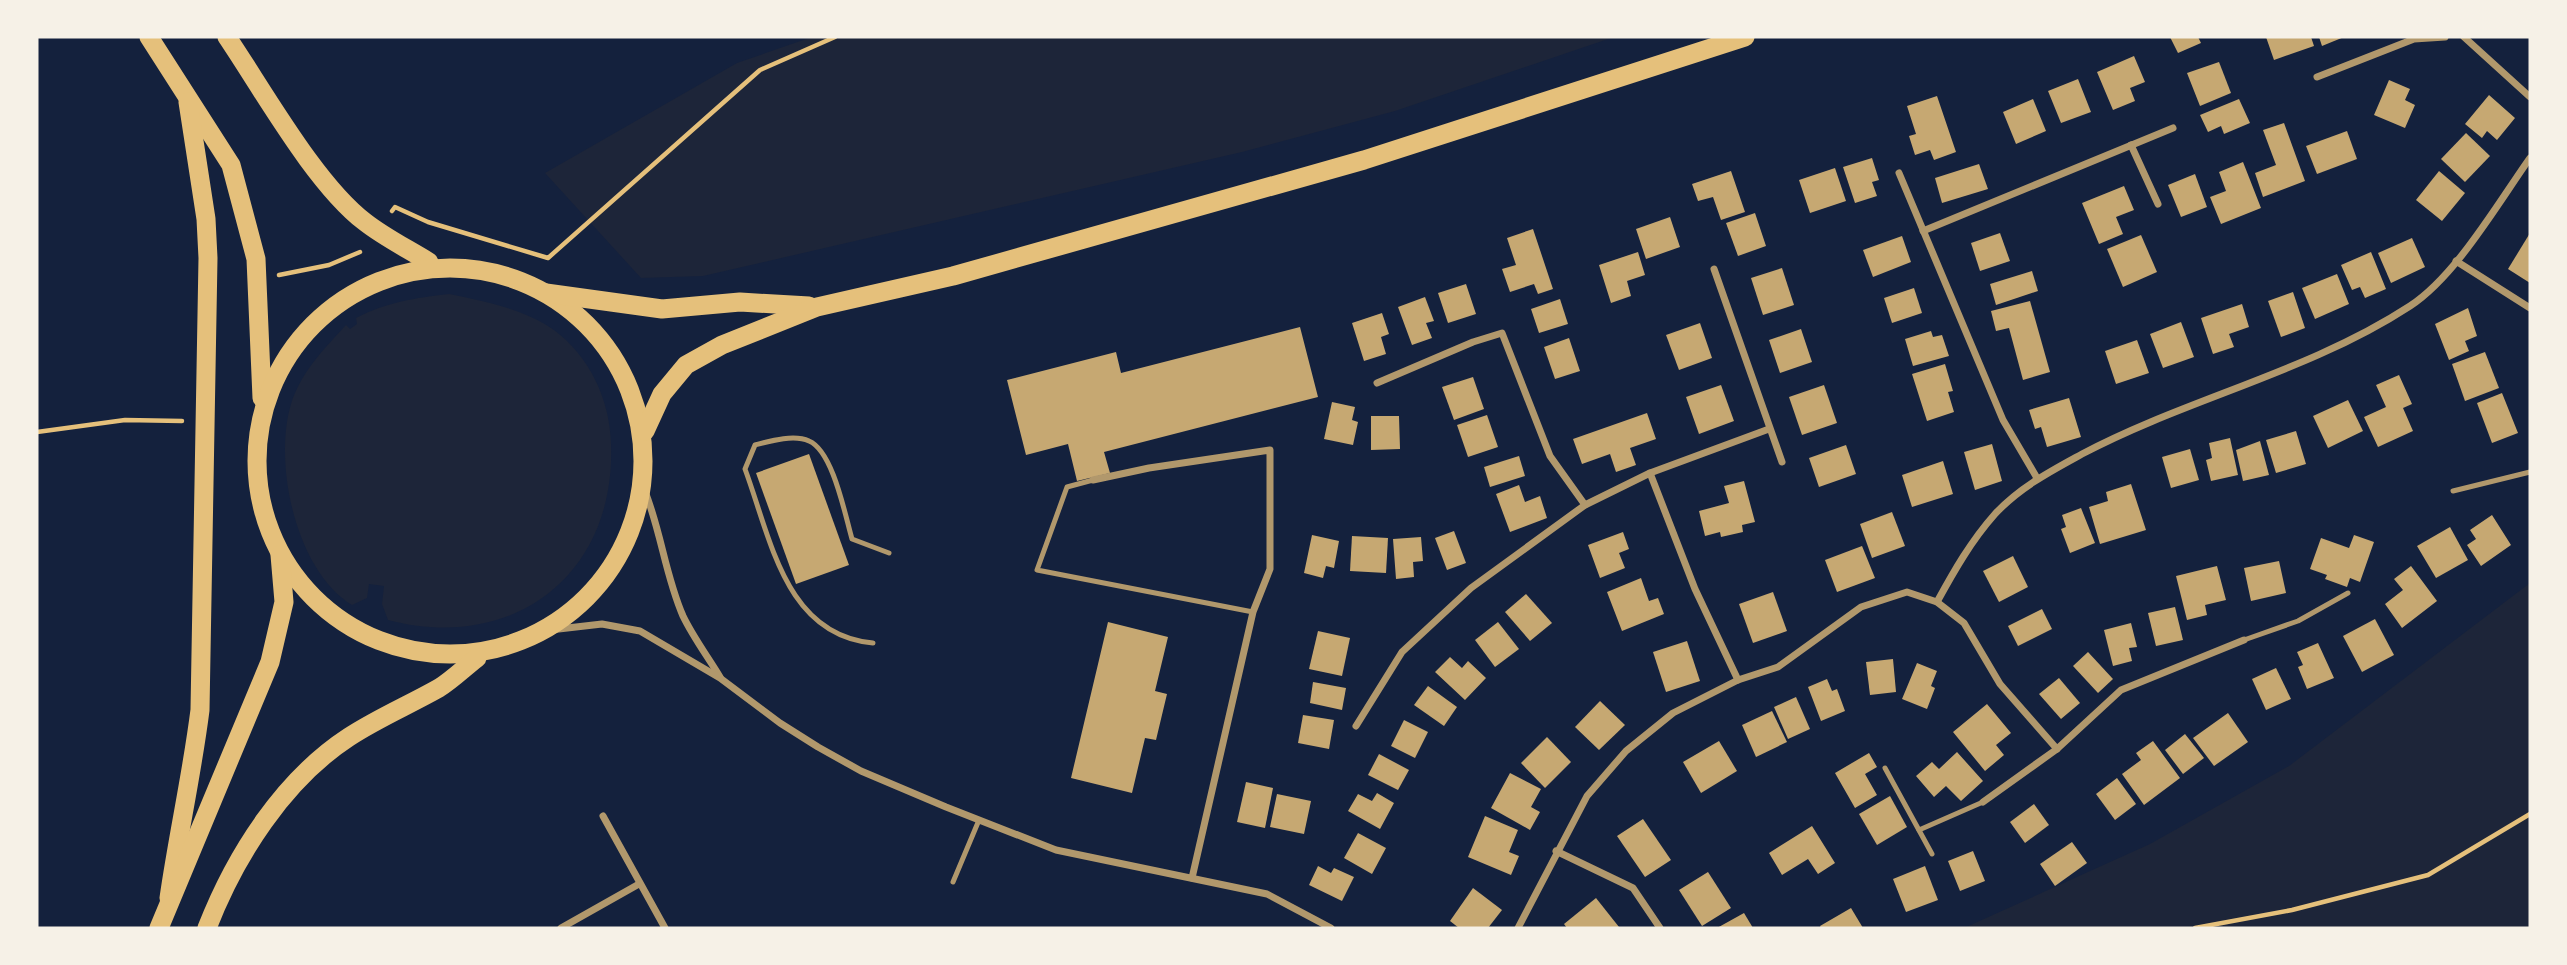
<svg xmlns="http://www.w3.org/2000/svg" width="2567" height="965" font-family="'Titillium Web',sans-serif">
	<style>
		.green { fill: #1d2539 }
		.building { fill: #c6a872 }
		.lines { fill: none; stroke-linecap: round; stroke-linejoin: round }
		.path { stroke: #e5c07b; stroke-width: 4.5 }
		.service { stroke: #b1986c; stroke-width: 5 }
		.minor { stroke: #b1986c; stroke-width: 7 }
		.trunk { stroke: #e5c07b; stroke-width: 19 }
	</style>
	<rect width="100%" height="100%" fill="#14213d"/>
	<g class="green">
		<path d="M812,37H1614L1395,111L1242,152L703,276L641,278L545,173L737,63Z"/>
		<path d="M449,294C484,301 524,309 554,330C590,357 610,400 611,444C616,575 513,653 388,620L382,604L384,586L369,584L367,598L352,605C296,571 273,464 291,404C301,372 324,349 346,325L350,329L357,324L356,318C387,302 415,298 449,294Z"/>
		<path d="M2530,583V928H1964L2150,844L2289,766Z"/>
	</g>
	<g class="building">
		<path d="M2170,37H2198L2201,43L2178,53Z"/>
		<path d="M2266,37H2311L2314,46L2274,60Z"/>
		<path d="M2319,37H2344L2322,46Z"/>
		<path d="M2134,56L2145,82L2130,88L2135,101L2113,110L2097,72Z"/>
		<path d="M2219,62L2231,93L2200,106L2187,73Z"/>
		<path d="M2078,79L2091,112L2061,123L2048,91Z"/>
		<path d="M2389,80L2410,89L2405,100L2415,105L2405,128L2374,115Z"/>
		<path d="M2489,95L2515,118L2497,140L2487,131L2482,138L2465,124Z"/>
		<path d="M1937,96L1956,152L1934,160L1930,150L1915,155L1909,136L1916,134L1907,106Z"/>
		<path d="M2033,99L2046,131L2016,144L2003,112Z"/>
		<path d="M2239,99L2250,123L2224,134L2221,126L2208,132L2200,115Z"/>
		<path d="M2284,123L2305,181L2263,197L2255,173L2276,165L2263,130Z"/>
		<path d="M2347,131L2357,159L2317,174L2306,146Z"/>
		<path d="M2466,133L2490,156L2465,182L2441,159Z"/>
		<path d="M1872,158L1879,180L1872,182L1877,196L1855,203L1843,167Z"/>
		<path d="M2243,162L2261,208L2221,224L2210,197L2226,191L2219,172Z"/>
		<path d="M1979,164L1988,189L1942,203L1935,178Z"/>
		<path d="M1835,168L1846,201L1810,213L1799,180Z"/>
		<path d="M1731,171L1745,212L1721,220L1713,197L1698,201L1692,184Z"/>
		<path d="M2439,171L2465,193L2442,221L2416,200Z"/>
		<path d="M2195,174L2207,207L2181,217L2168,185Z"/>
		<path d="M2124,186L2134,210L2116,217L2123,234L2099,244L2082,203Z"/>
		<path d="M1755,213L1766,246L1738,256L1726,223Z"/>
		<path d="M1670,217L1680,247L1646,259L1636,229Z"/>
		<path d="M1533,229L1553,289L1538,294L1534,284L1510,292L1502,269L1516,265L1507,238Z"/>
		<path d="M2000,233L2010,261L1980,271L1971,243Z"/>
		<path d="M2530,233V283L2508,269Z"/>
		<path d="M2141,235L2157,272L2123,287L2107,249Z"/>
		<path d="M1902,236L1911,262L1873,277L1863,250Z"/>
		<path d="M2412,238L2425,267L2391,283L2378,253Z"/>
		<path d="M1638,252L1645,275L1627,281L1631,296L1611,303L1599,265Z"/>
		<path d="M2371,252L2386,289L2365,298L2360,287L2352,290L2341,265Z"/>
		<path d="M1782,268L1794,305L1763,315L1751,278Z"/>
		<path d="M2032,271L2038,291L1996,305L1990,284Z"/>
		<path d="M2337,274L2349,304L2315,319L2302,288Z"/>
		<path d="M1466,284L1476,314L1448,323L1438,293Z"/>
		<path d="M1914,288L1922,313L1892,323L1884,298Z"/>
		<path d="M2293,292L2305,328L2281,337L2268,301Z"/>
		<path d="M1425,297L1434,321L1426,323L1432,338L1412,345L1398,307Z"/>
		<path d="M1560,299L1568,324L1539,333L1531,309Z"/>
		<path d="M2030,301L2050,372L2023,380L2009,328L1996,331L1991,311Z"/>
		<path d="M2242,304L2249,327L2229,334L2234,347L2213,354L2201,318Z"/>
		<path d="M2468,308L2477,336L2465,341L2469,351L2449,360L2435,324Z"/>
		<path d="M1382,313L1389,334L1381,337L1386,354L1364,361L1352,323Z"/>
		<path d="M2181,322L2194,357L2163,368L2150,334Z"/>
		<path d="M1700,323L1712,358L1679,370L1666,335Z"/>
		<path d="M1300,327L1318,397L1104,452L1110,473L1077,481L1068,444L1026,455L1007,380L1116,352L1121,373Z"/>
		<path d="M1801,329L1812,362L1780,373L1769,340Z"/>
		<path d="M1931,331L1933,337L1942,335L1949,356L1913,366L1905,339Z"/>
		<path d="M1569,338L1580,371L1555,379L1544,347Z"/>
		<path d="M2137,340L2149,373L2116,384L2105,351Z"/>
		<path d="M2485,352L2499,388L2465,401L2452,364Z"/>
		<path d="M1945,364L1953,391L1948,392L1954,412L1927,421L1912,374Z"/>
		<path d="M2399,375L2412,404L2403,408L2413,431L2378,447L2364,417L2386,407L2376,385Z"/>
		<path d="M1473,377L1484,409L1454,420L1442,387Z"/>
		<path d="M1721,385L1734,421L1699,434L1686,397Z"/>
		<path d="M1824,385L1837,423L1802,435L1789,397Z"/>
		<path d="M2502,393L2518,433L2492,443L2477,403Z"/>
		<path d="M2069,398L2081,437L2047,447L2041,427L2035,429L2029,410Z"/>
		<path d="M2348,400L2363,431L2328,448L2313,416Z"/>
		<path d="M1332,402L1355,407L1352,420L1358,422L1353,445L1324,439Z"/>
		<path d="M1647,413L1656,439L1630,448L1636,465L1616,472L1610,454L1582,464L1573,439Z"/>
		<path d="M1487,415L1498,447L1468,457L1457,425Z"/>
		<path d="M1371,416H1399L1400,449L1371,450Z"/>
		<path d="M2296,431L2306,464L2276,473L2266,440Z"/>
		<path d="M2230,438L2238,475L2211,481L2206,460L2212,458L2209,443Z"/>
		<path d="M2260,441L2269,475L2243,481L2236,450Z"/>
		<path d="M1992,444L2002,481L1975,490L1964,452Z"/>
		<path d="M1846,445L1856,474L1819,487L1809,458Z"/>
		<path d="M2190,449L2199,480L2171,488L2162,457Z"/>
		<path d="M809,454L849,565L796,584L756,473Z"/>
		<path d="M1519,456L1525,476L1490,487L1484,467Z"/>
		<path d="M1943,461L1953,494L1912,507L1902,475Z"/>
		<path d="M1744,481L1755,522L1742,525L1743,532L1721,537L1720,532L1705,536L1699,511L1729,503L1724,486Z"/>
		<path d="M2131,484L2146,530L2100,544L2089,507L2108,501L2106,492Z"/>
		<path d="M1519,485L1525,502L1540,496L1547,518L1510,532L1496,494Z"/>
		<path d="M2081,508L2095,543L2070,553L2061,529L2066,527L2062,515Z"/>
		<path d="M1892,512L1905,546L1872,558L1860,524Z"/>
		<path d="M2492,515L2511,545L2481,566L2467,545L2476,539L2470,530Z"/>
		<path d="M2450,527L2468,560L2436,578L2417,546Z"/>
		<path d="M1454,531L1466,563L1447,570L1435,538Z"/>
		<path d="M1623,532L1629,549L1619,553L1625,568L1600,578L1588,545Z"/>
		<path d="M1312,535L1339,541L1334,568L1326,566L1323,578L1304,573Z"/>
		<path d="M2354,535L2374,542L2360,582L2350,578L2347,587L2325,579L2327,575L2310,569L2321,538L2349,548Z"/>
		<path d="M1352,536L1388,538L1386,573L1350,571Z"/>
		<path d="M1421,537L1423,561L1413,562L1414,577L1396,579L1393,539Z"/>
		<path d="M1862,546L1875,578L1837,592L1825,560Z"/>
		<path d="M2013,556L2028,587L1999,602L1983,571Z"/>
		<path d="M2279,561L2286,593L2251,601L2244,568Z"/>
		<path d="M2217,566L2226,600L2205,605L2207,615L2187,620L2176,576Z"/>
		<path d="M2411,566L2437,601L2402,628L2385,604L2403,590L2394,579Z"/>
		<path d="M1641,578L1649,601L1658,598L1664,614L1622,631L1607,592Z"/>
		<path d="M1773,592L1787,631L1753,643L1739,604Z"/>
		<path d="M1526,594L1552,623L1530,641L1505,612Z"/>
		<path d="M2175,607L2183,640L2156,646L2148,613Z"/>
		<path d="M2042,609L2052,629L2018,646L2008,626Z"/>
		<path d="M2375,619L2394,655L2362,672L2343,636Z"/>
		<path d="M1108,622L1168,637L1155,691L1167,694L1156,740L1145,738L1132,793L1071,778Z"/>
		<path d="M1498,622L1519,649L1495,667L1475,640Z"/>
		<path d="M2131,623L2137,647L2129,648L2132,661L2113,666L2104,630Z"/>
		<path d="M1318,631L1350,638L1342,676L1309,669Z"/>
		<path d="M1687,641L1700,681L1666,692L1653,652Z"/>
		<path d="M2318,643L2334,678L2307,689L2298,667L2303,665L2297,652Z"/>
		<path d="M2088,652L2113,679L2098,693L2073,666Z"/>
		<path d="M1450,657L1462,668L1468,661L1486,678L1465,700L1435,672Z"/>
		<path d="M1893,659L1896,692L1870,695L1866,662Z"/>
		<path d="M1917,663L1937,671L1931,686L1935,688L1927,709L1902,699Z"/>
		<path d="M2276,668L2291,699L2266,710L2252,679Z"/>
		<path d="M2059,678L2080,703L2061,719L2039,694Z"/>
		<path d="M1827,679L1832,691L1837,689L1845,711L1821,721L1808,687Z"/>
		<path d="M1313,682L1346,688L1342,710L1310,703Z"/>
		<path d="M1428,686L1457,707L1444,726L1414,705Z"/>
		<path d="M1796,697L1810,729L1788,739L1774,707Z"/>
		<path d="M1600,701L1625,725L1599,750L1575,727Z"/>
		<path d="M1987,704L2011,733L1996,745L2004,755L1985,771L1953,732Z"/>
		<path d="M1772,711L1787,742L1756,757L1742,725Z"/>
		<path d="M2228,713L2248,742L2214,766L2193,738Z"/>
		<path d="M1303,715L1334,720L1329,749L1298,743Z"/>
		<path d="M1404,720L1428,732L1415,758L1391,746Z"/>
		<path d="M2185,734L2204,758L2183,774L2165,750Z"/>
		<path d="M1547,737L1571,762L1545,788L1521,763Z"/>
		<path d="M1719,741L1737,771L1701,793L1683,762Z"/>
		<path d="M2153,741L2180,778L2144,805L2122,774L2141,760L2136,753Z"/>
		<path d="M1957,752L1983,781L1961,801L1946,786L1934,797L1916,776L1932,762L1939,769Z"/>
		<path d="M1869,753L1877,767L1865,774L1877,795L1855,808L1835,773Z"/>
		<path d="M1379,754L1409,770L1398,790L1368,775Z"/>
		<path d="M1510,773L1541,789L1531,807L1540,812L1530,830L1491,808Z"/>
		<path d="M2117,778L2136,804L2115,820L2096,794Z"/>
		<path d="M1246,782L1273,788L1265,828L1237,822Z"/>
		<path d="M1377,793L1394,803L1380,829L1348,811L1358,794L1372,801Z"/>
		<path d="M1277,794L1311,801L1304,834L1270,827Z"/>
		<path d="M1890,796L1907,827L1877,845L1859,814Z"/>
		<path d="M2034,804L2049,825L2025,843L2010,822Z"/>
		<path d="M1485,816L1518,830L1509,852L1519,856L1511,875L1468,857Z"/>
		<path d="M1643,819L1671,860L1645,877L1617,836Z"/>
		<path d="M1812,826L1835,863L1818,874L1808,859L1782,875L1769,853Z"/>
		<path d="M1358,833L1386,848L1372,874L1344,858Z"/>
		<path d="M2072,842L2087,863L2055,886L2040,864Z"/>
		<path d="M1973,851L1985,881L1960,891L1948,861Z"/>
		<path d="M1318,866L1331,873L1334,868L1354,877L1342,901L1309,885Z"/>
		<path d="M1925,866L1938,900L1906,912L1893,879Z"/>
		<path d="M1708,872L1731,908L1702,926L1679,890Z"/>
		<path d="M1473,888L1502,910L1488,928H1459L1450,921Z"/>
		<path d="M1596,898L1619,927L1567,928L1564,924Z"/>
		<path d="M1851,908L1863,928H1821L1820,926Z"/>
		<path d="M1744,913L1753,928H1717Z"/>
	</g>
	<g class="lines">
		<g class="path">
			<path d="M392,211L395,207L428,222L548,258L760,70L835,37"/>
			<path d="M279,275L329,265L360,252"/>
			<path d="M37,432L125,420L182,421"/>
			<path d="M2195,928L2292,910L2428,875L2530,814"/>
		</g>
		<g class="service">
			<path d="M1093,480L1067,487L1037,570L1253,612"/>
			<path d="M2453,491L2530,472"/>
			<path d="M2244,640L2298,621L2348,593"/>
			<path d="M873,643C785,635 771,539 745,469L755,445C770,441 794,434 809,441C833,451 845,515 852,539L889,553"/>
			<path d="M1885,768L1932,854"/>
			<path d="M1919,830L1983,802"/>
			<path d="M953,882L979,820"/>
		</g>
		<g class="minor">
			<path d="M2464,37L2530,97"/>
			<path d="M2317,77L2414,39L2445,37"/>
			<path d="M2131,145L2158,204"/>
			<path d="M1899,173L2003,420L2037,478"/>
			<path d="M1923,231L2173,128"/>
			<path d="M2456,261L2530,308"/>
			<path d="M1714,269L1782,462"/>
			<path d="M1377,383L1473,342L1502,333L1550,456L1585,505"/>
			<path d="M1650,473L1695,589L1738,680"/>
			<path d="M1093,480L1149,468L1270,450V569L1253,612L1192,878"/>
			<path d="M644,489C661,530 665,575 683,616C693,637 708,657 720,677"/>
			<path d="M1937,602C1954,571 1971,541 1995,514C2020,487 2051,471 2082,454C2188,398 2309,372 2410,306C2456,276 2498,203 2530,158"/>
			<path d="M550,630L602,624L640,631L720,678L780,723L818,747L861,771L946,807L1056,850L1267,894L1331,928"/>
			<path d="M1356,726L1402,652L1471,588L1585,505L1650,473L1769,429"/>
			<path d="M1983,802L2057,749L2121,690L2244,640"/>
			<path d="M603,816L665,928"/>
			<path d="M1556,851L1633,888L1660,928"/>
			<path d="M561,928L639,884"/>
			<path d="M1518,928L1587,796L1626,751L1673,713L1738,680L1778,667L1861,607L1907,592L1937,602L1964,623L2000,684L2057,749"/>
		</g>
		<g class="trunk">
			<path d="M149,37L231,165L256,259L262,398"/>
			<path d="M227,37C263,90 315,184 365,222C384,237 408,249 429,262"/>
			<circle cx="450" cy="461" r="193"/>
			<path d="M546,293L662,309L740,302L809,306"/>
			<path d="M645,431L662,394L686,365L722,345L817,307L953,276L1364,160L1745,37"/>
			<path d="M169,898C178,835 192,774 200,710L208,258L206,219L188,102"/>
			<path d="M159,928L270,662L284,602L280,555"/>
			<path d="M207,928C235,856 283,780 349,737C378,718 409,705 439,688C452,680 464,668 477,658"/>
		</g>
	</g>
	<rect width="2567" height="965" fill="none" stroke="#f6f1e7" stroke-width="77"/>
</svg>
